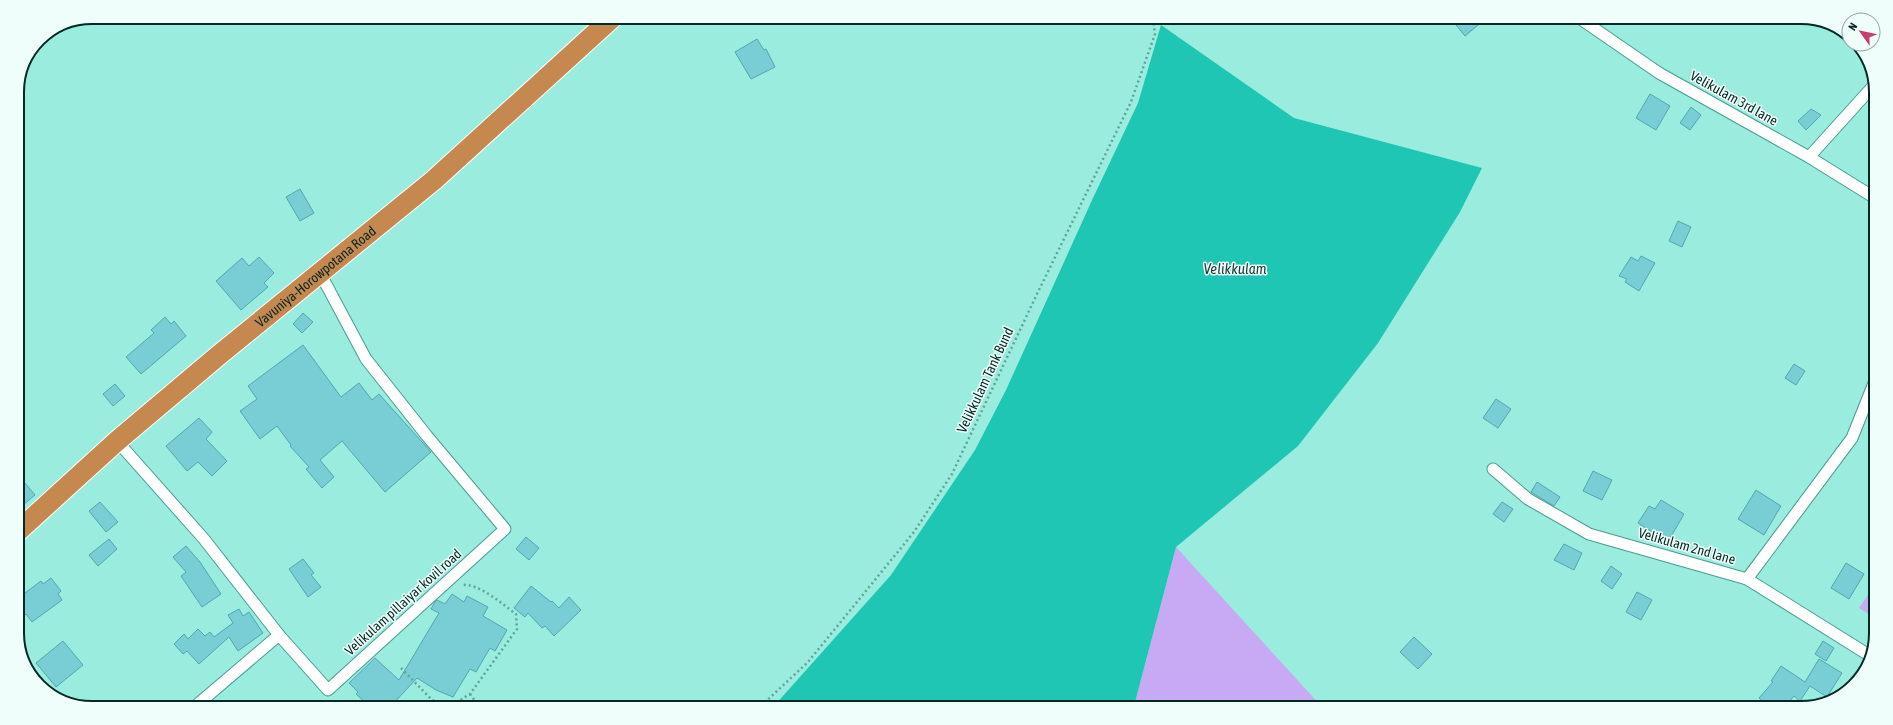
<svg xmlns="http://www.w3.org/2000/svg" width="1893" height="725" font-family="'Asap Condensed',sans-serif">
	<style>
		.green { fill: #c8a9f3 }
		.water { fill: #1fc6b4 }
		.building { fill: #79ced5; stroke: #51a7af }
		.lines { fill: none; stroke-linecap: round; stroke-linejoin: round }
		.street-casing { stroke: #499c90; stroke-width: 13 }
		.highway-casing { stroke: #fff; stroke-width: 22 }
		.path { stroke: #61a398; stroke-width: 2.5; stroke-dasharray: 2 3; stroke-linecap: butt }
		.street { stroke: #fff; stroke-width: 11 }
		.highway { stroke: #c5884f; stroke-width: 20 }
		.labels { text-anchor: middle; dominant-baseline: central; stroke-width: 3; stroke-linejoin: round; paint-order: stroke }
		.street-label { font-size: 14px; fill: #042924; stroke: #effefb }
		.water-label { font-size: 15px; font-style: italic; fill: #203f3a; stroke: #effefb }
		.rim { fill: none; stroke: #042924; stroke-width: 2 }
	</style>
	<rect width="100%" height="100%" fill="#99ecde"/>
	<g class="green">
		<path d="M1176,547L1322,707L1134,706Z"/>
		<path d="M1872,589V616L1859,608Z"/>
	</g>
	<path class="water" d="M1161,25L1294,118L1482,168L1460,212L1378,343L1298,446L1176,547L1134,706H774L891,575L975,450L1006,390L1093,198L1138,103Z"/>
	<g class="building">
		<path d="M1452,20H1484L1465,36Z"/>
		<path d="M757,39L764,50L766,49L775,67L751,79L735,52Z"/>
		<path d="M1650,94L1670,106L1656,130L1636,118Z"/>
		<path d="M1691,107L1701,115L1690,130L1680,123Z"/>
		<path d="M1811,109L1821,115L1806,130L1798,121Z"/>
		<path d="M300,189L314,213L300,221L286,197Z"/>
		<path d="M1678,221L1691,227L1682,247L1669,241Z"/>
		<path d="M1641,256L1655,263L1639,291L1625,282L1627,279L1619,276L1631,257L1638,261Z"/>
		<path d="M259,257L274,273L264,283L268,287L241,310L216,281L242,258L249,266Z"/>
		<path d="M303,313L313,322L302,333L293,324Z"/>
		<path d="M165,317L171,324L174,321L186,336L141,374L126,357L154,333L151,330Z"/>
		<path d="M303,345L341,397L359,383L372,400L379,394L431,452L385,492L342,441L320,460L334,477L322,488L306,469L309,467L290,446L291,445L277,426L260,439L240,411L257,399L248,386Z"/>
		<path d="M1794,364L1805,371L1796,385L1785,378Z"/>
		<path d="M115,384L125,396L113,406L103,394Z"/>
		<path d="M1496,399L1511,409L1498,428L1483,418Z"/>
		<path d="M199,418L212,432L206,439L227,461L212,476L198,462L187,471L166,446Z"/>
		<path d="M1593,471L1612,480L1602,500L1583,491Z"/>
		<path d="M24,482L35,495L17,510V489Z"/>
		<path d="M1537,482L1560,497L1554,506L1531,492Z"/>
		<path d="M1756,490L1781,506L1764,535L1738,519Z"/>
		<path d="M1661,500L1684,514L1668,542L1638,523L1649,506L1655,509Z"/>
		<path d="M100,502L118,522L106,532L89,511Z"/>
		<path d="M1502,502L1513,509L1504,522L1493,514Z"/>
		<path d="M526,537L539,548L529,560L516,549Z"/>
		<path d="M109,539L117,549L98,566L89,555Z"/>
		<path d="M1564,544L1582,553L1574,570L1554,560Z"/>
		<path d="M186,546L200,562L221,594L202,607L181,576L186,572L173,557Z"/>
		<path d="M303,559L314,573L311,575L321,587L308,597L289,569Z"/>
		<path d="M1846,563L1864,574L1849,599L1831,588Z"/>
		<path d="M1611,566L1622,574L1612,589L1601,581Z"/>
		<path d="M51,578L61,591L58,594L62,600L32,622L26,614L23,617L17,609V599L41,581L43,584Z"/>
		<path d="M531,586L551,602L552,601L559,608L569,597L581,610L554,636L545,626L542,628L528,613L525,617L514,608Z"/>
		<path d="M1637,592L1652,600L1641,620L1626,612Z"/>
		<path d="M452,594L464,602L467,596L488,607L483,616L507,630L495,651L490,648L476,672L470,669L453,697L436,690L417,678L392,705H368L356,694L358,692L349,683L375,658L399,680L439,613L431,609L435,602L437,600L445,604Z"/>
		<path d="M239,609L243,616L249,612L263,633L238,651L229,637L199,664L187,651L183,654L174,644L184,634L188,639L198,629L205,636L210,632L214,637L233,623L228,615Z"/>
		<path d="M1414,637L1432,654L1418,669L1400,652Z"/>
		<path d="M63,641L83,665L56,687L36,663Z"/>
		<path d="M1823,641L1834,648L1826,661L1815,654Z"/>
		<path d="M1819,659L1842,673L1827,697L1810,686L1800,701L1794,696L1784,708H1771L1759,698L1773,682L1771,681L1781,666L1805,682Z"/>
	</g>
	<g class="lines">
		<defs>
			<g id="street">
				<path d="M1582,20L1659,73L1809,157L1875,198"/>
				<path d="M1809,157L1875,84"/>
				<path d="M117,441L204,539L279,635L328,690L505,529L427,436L366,359L320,273"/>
				<path d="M1493,469L1528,499L1589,534L1747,579L1872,657"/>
				<path d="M1747,579L1852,438L1874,383"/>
				<path d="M198,704L279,635"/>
			</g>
			<g id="highway">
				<path id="s1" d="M17,532L117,441L219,355L434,180L612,18"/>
			</g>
		</defs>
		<use href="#street" class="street-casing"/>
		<use href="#highway" class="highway-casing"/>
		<g class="path">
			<path d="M753,19L755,22"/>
			<path d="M401,668L432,700L450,705"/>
			<path d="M470,694L478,705"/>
			<path d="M452,705L470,694L517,629L516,614C502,604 479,583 462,585"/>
			<path d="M761,706L808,662L914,532L952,474L1037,294L1131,102L1155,34L1153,19"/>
		</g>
		<use href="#street" class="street"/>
		<use href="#highway" class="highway"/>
	</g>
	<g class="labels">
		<g class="street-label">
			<text transform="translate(1734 98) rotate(29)">Velikulam 3rd lane</text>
			<text stroke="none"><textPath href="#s1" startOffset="393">Vavuniya-Horowpotana Road</textPath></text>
			<text transform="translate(985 380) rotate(-65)">Velikkulam Tank Bund</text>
			<text transform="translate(1687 546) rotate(16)">Velikulam 2nd lane</text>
			<text transform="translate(403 602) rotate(-42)">Velikulam pillaiyar kovil road</text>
		</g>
		<g class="water-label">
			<text x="1235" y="268">Velikkulam</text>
		</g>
	</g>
	<path d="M0 0H1893V725H0ZM92 24H1801A68 68 0 0 1 1869 92V633A68 68 0 0 1 1801 701H92A68 68 0 0 1 24 633V92A68 68 0 0 1 92 24Z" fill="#effefb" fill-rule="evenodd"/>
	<path class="rim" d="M92 24H1801A68 68 0 0 1 1869 92V633A68 68 0 0 1 1801 701H92A68 68 0 0 1 24 633V92A68 68 0 0 1 92 24Z"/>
	<g transform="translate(1861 32) rotate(303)"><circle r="19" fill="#effefb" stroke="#91a9a5"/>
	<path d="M0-3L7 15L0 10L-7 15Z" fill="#c83c6e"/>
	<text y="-6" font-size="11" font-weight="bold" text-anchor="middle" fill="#042924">N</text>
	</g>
</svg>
